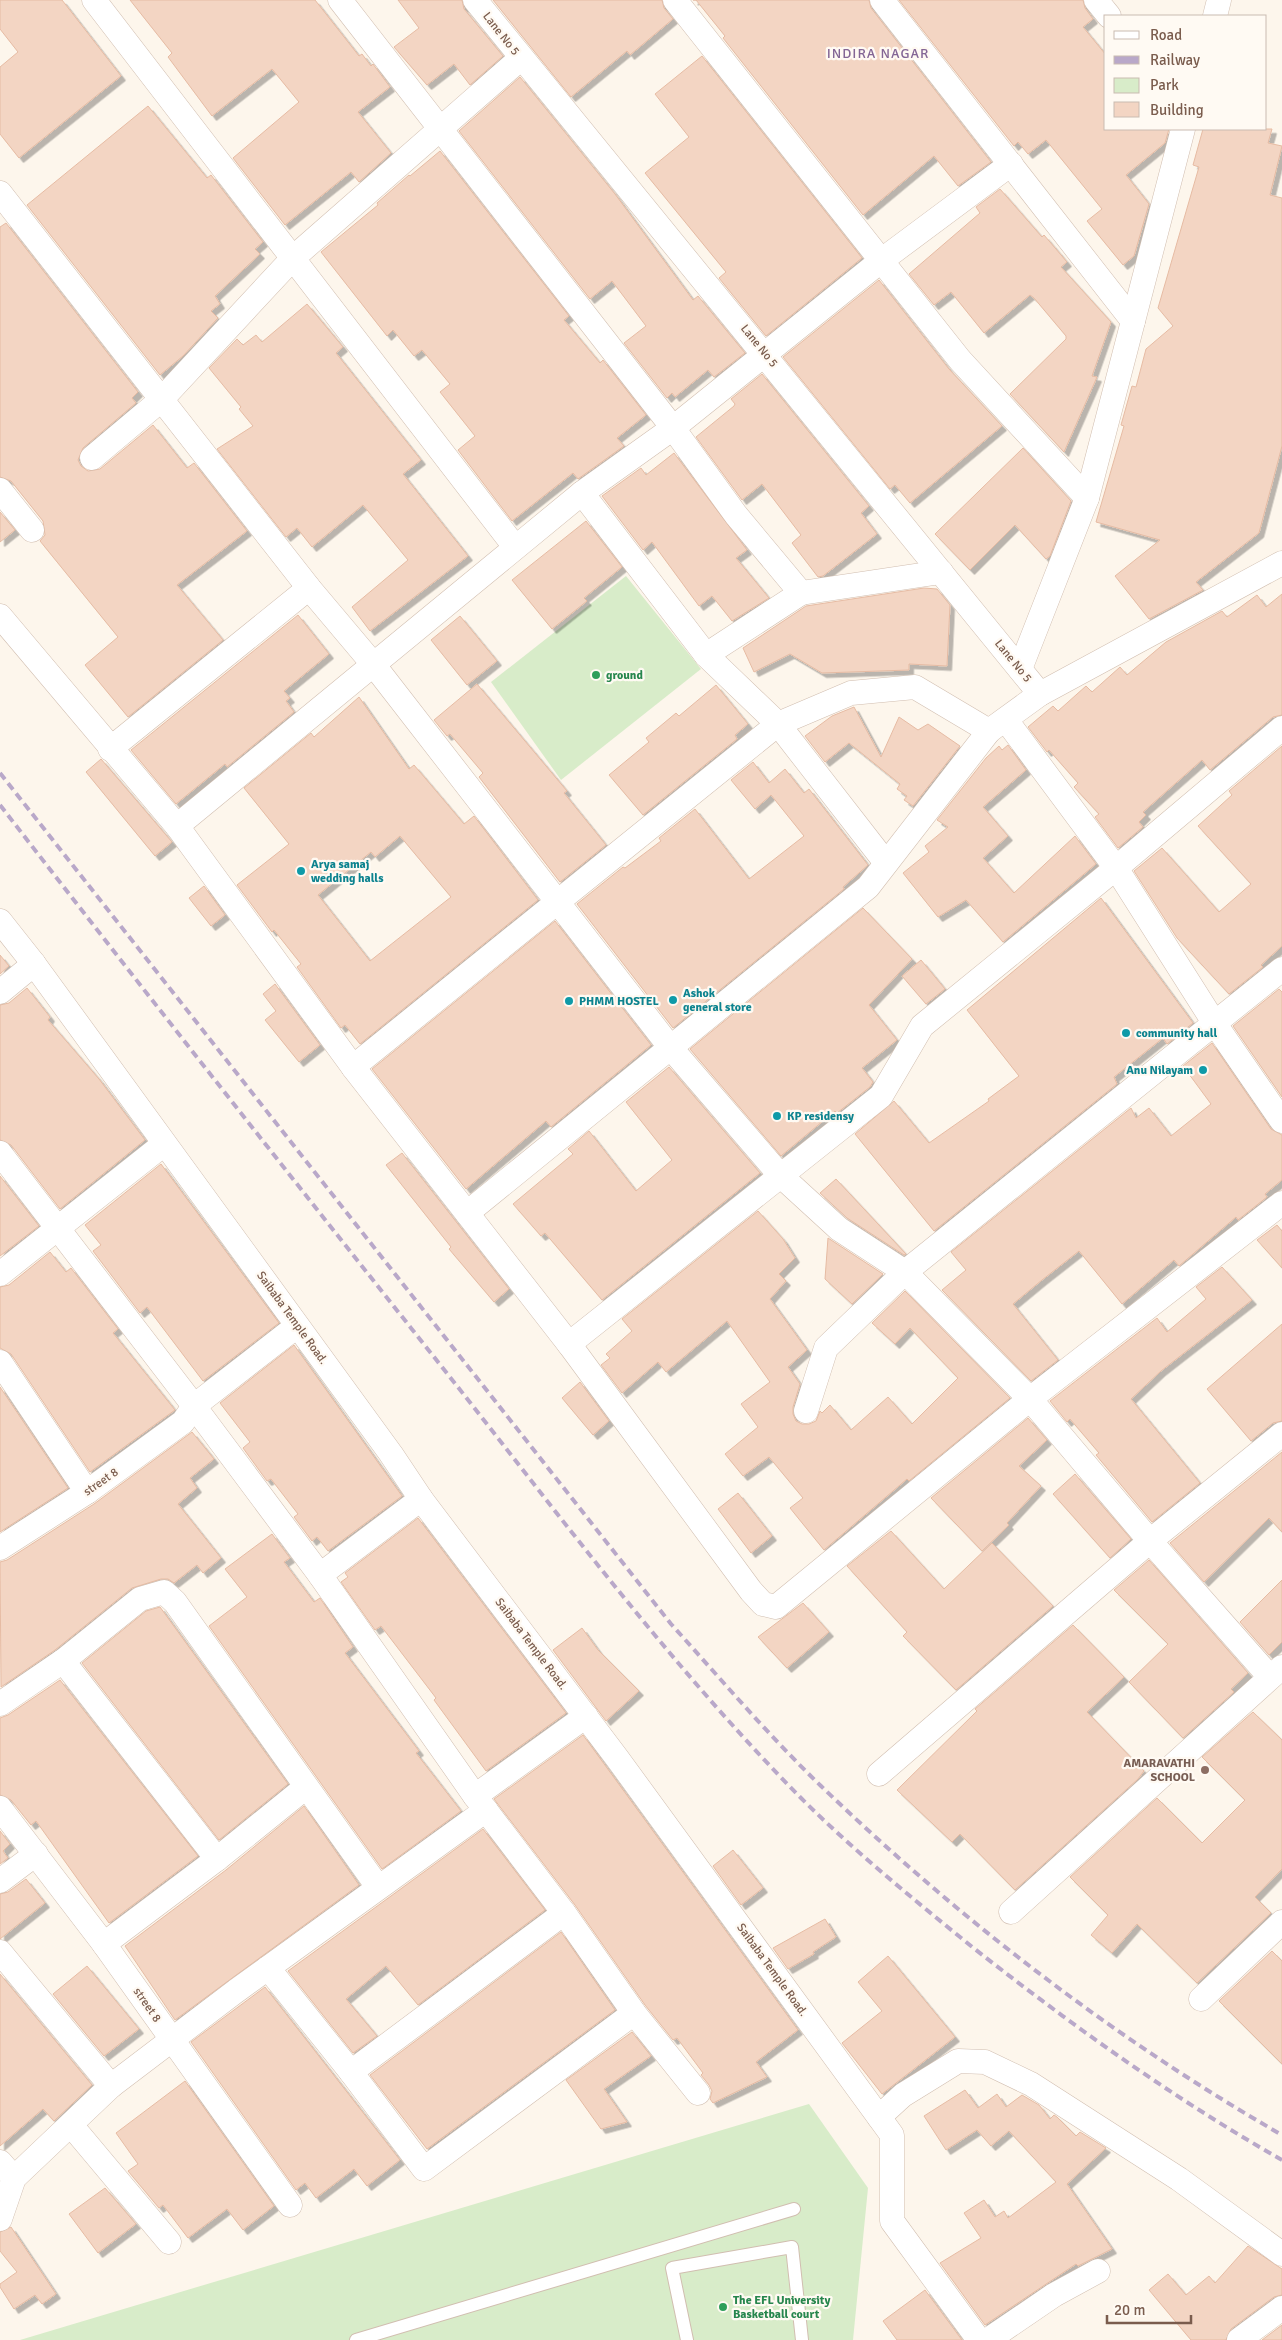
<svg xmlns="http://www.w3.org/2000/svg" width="1282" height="2340" font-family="Signika,sans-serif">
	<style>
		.green { fill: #d8ecc9 }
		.building { fill: #f3d5c3; stroke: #e6bba3; fill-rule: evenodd; filter: url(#shadow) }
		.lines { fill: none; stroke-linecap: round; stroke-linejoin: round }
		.lane-casing { stroke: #d1beb0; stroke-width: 14 }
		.street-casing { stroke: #d1beb0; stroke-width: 25 }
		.lane { stroke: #fff; stroke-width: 12 }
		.street { stroke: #fff; stroke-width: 24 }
		.rail { stroke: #b9a8c9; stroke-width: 4; stroke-dasharray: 8 5; stroke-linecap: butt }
		.leisure-dot { fill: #2e9e5b; stroke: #fffaf3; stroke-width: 2 }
		.culture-dot { fill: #0f9aa8; stroke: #fffaf3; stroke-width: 2 }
		.education-dot { fill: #8d6e63; stroke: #fffaf3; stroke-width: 2 }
		.labels { text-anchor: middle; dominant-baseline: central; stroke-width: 4.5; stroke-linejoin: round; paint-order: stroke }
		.street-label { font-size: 12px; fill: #7a5c4d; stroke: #fffaf3 }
		.leisure-label { font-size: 12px; font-weight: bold; fill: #27864d; stroke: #fffaf3; text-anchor: start }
		.culture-label { font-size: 12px; font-weight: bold; fill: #0d838f; stroke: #fffaf3; text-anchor: start }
		.education-label { font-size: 12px; font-weight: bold; fill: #785e54; stroke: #fffaf3; text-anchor: end }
		.neighbourhood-label { font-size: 14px; letter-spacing: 1px; fill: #846695; stroke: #fffaf3 }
	</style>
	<defs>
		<filter id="shadow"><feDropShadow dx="4.5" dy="4.5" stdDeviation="0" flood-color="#0004"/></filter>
	</defs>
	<rect width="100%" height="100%" fill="#fdf6ec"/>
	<g class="green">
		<path d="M626,576L701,669L561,780L491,682Z"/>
		<path d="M809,2104L868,2188L853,2340H20Z"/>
	</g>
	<g class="building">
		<path d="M0,0H62L121,76L19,158L0,134V67L18,52L0,29Z"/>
		<path d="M130,0H315L359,56L362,54L371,66L373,64L390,87L358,112L391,153L359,182L351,172L285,225L233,158L299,102L272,69L212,116L168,57L172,53Z"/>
		<path d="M398,0H462L464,9L503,56L470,85L454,64L427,85L394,47L419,28Z"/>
		<path d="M493,0H662L664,8L673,19L630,55L627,51L571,97Z"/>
		<path d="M693,0H869L871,8L991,162L958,186L934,156L863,215L723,38L725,36L696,0Z"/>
		<path d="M899,0H1083L1085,8L1093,19L1083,27L1106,55V129H1169L1165,143L1126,175L1149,204L1134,256L1123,265L1087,221L1102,209L1046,140L1028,154L1018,142L1014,146Z"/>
		<path d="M702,56L862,258L766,336L719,278L726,272L645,173L689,137L655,94Z"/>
		<path d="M520,77L615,194L693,300L698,296L745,353L714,377L708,370L675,397L672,393L667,398L624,343L646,326L612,281L590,299L459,131Z"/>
		<path d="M148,106L207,178L211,175L263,242L255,249L260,254L215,296L220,304L211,311L218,318L183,356L160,375L27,205Z"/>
		<path d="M1203,129H1272L1268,143L1282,146L1270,195L1282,198V446L1259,533L1196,582L1203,590L1149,619L1115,576L1160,540L1096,522L1124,426L1121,425L1132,386L1136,387L1146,349L1173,326L1158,308L1199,167L1193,165Z"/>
		<path d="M440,151L569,316L564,320L600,363L603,360L646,415L617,438L624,446L578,479L573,473L512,521L458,450L475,436L440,392L450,384L422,350L414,356L393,330L387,336L321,252L378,205L377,203L409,175L410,176Z"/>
		<path d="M1000,189L1042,237L1044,235L1067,262L1061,267L1111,322L1092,376L1097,377L1064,452L1010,394L1066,339V336L1034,298L1030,295L984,333L951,292L934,305L909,274L980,213L976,207Z"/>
		<path d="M6,223L138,392L132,398L136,403L83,448L78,460L81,466L88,471L100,469L153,425L187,468L194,463L247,531L177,585L223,640L128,717L85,665L118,637L40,541L45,535L43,521L11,481L0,477V227Z"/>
		<path d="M879,280L949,369L1002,426L910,503L895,485L890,489L783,357Z"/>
		<path d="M307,304L343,347L336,353L421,460L403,474L468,556L370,631L352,607L408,560L363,505L312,547L297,528L286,537L217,449L253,426L239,409L241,407L209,368L237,339L243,345L256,335L262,342Z"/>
		<path d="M762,374L869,506L861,513L877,534L823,576L818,577L792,543L801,535L762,484L742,500L696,437L734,406L735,404L731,399Z"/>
		<path d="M1023,448L1071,501L1050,556L1046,559L1015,525L970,570L935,534Z"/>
		<path d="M674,453L747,550L736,558L769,598L732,621L712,596L699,606L652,542L643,550L602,496L641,468L646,475Z"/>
		<path d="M0,512L15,530L0,542Z"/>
		<path d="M586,521L622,567L584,598L587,601L552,629L512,580Z"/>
		<path d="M924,588L937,589L950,605L947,666L909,664V670L822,673L790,654L754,672L743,648L806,606Z"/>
		<path d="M1282,594V715L1273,717L1210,770L1202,760L1143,812L1146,815L1139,822L1143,827L1118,848L1095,817L1099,814L1074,787L1078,783L1049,750L1047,752L1028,727L1053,706L1058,711L1086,686L1092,692L1120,667L1127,675L1166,642L1222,611L1227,617L1257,595L1266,607Z"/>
		<path d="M298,615L329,654L284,691L290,698L286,701L294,712L227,767L225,764L176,804L131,750Z"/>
		<path d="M460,616L497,661L467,685L431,640Z"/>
		<path d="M477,684L567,791L564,793L606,845L560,882L479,777L483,773L450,734L447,736L434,720Z"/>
		<path d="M716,685L748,724L735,735L737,739L643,815L609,775L649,742L646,738L676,713L679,716Z"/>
		<path d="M359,697L409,769L414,765L464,824L474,816L538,900L360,1044L345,1025L341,1028L297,967L301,964L274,930L272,932L237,885L289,844L244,788L311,733L314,737ZM400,836L451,897L370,961L318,895L371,852L375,857Z"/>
		<path d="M854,707L881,757L899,717L918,730L928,724L960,746L913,806L904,800L907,796L897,789L900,784L849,743L825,762L805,736L832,716Z"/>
		<path d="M1008,745L1026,770L983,807L1008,836L983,858L1014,893L1075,836L1096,864L1003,942L966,900L938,917L903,873L929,852L925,846L948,827L937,820L986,758L999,746L1002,750Z"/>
		<path d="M1282,746V946L1261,965L1263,967L1229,994L1177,938L1134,871L1162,848L1219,912L1251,884L1198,826L1232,795L1229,791Z"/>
		<path d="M101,759L172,842L155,856L86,772Z"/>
		<path d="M753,762L769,783L785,769L804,793L809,789L868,865L843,887L844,889L673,1028L577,904L623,867L625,868L661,841L659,838L695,809L749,879L804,836L771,795L755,809L731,780Z"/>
		<path d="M204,886L225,915L211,926L189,898Z"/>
		<path d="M1101,898L1193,1023L1167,1044L1163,1038L1114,1077L1117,1084L934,1231L855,1134L894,1101L929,1143L989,1101L988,1099L1019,1076L967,1010Z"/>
		<path d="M863,908L912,959L869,1005L897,1040L862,1068L873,1082L870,1087L837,1113L835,1111L781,1156L690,1049Z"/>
		<path d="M555,921L651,1045L551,1127L546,1121L466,1189L372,1069Z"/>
		<path d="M0,955L9,966L0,974Z"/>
		<path d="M921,960L945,989L926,1004L902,976Z"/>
		<path d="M275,984L320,1045L299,1062L265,1020L276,1011L263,994Z"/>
		<path d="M27,988L50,1017L48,1020L99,1079L145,1140L60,1209L11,1145L0,1140V1005L9,1003Z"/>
		<path d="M1279,989L1282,992V1097L1233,1026Z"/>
		<path d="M1212,1043L1271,1129L1282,1135V1180L1265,1194L1267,1197L1238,1220L1236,1217L1179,1266L1174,1260L1122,1304L1079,1251L1042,1280L1013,1304L1058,1360L1031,1381L942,1290L966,1270L951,1252L1131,1108L1136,1118L1149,1108L1171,1136L1211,1104L1183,1066Z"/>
		<path d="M669,1067L760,1173L602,1300L545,1233L541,1236L513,1204L573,1154L568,1149L589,1131L636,1191L672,1160L626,1102Z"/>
		<path d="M402,1153L509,1289L494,1302L449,1249L451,1247L386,1165Z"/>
		<path d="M161,1164L279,1323L203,1381L147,1307L140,1313L93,1251L101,1245L85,1225Z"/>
		<path d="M0,1176L39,1226L0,1256Z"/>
		<path d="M836,1179L906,1254L904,1255L847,1218L820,1193Z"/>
		<path d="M758,1211L783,1239L795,1258L779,1274L786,1281L770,1299L807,1350L788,1367L800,1384L793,1407V1414L796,1421L802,1424H809L816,1421L820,1411L822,1413L830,1405L851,1430L888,1397L912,1424L958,1378L910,1328L895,1344L872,1323L905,1291L1010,1398L909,1481L907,1479L824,1550L790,1508L803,1498L769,1457L743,1476L725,1454L758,1427L741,1404L770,1382L727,1321L666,1372L658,1362L622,1393L601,1365L610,1358L606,1354L632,1331L622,1319Z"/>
		<path d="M1277,1225L1282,1231V1268L1257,1240Z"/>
		<path d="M828,1238L883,1274L852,1304L825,1279Z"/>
		<path d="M50,1252L66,1272L71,1268L118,1329L113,1333L175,1410L90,1472L11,1354L0,1348V1287L9,1285Z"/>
		<path d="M1222,1267L1252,1300L1161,1371L1131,1399L1200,1483L1152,1522L1096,1455L1099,1453L1070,1419L1067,1422L1050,1401L1157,1318L1167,1332L1206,1299L1196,1287Z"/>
		<path d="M1282,1324V1421L1273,1423L1251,1441L1207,1389Z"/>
		<path d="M294,1345L402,1496L328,1551L317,1537L312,1541L294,1517L298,1514L271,1479L267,1481L243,1448L250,1442L220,1403Z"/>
		<path d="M580,1382L609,1421L593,1435L562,1398Z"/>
		<path d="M0,1387L68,1488L0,1532Z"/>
		<path d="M1028,1418L1047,1440L1019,1466L1041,1486L1007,1523L1009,1525L982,1551L931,1498Z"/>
		<path d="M192,1432L214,1459L190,1478L197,1488L178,1504L221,1558L203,1573L197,1565L174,1583L168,1579H161L132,1588L55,1650L1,1687L0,1562L7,1560L94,1504Z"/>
		<path d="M1282,1452V1532L1269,1518L1204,1582L1170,1543Z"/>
		<path d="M1075,1474L1131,1539L1110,1558L1053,1494Z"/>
		<path d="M738,1493L772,1536L751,1553L718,1509Z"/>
		<path d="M418,1518L566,1713L486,1771L434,1700L436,1698L381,1626L375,1630L341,1582L348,1577L345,1573Z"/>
		<path d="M891,1531L944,1589L992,1543L1053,1606L956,1690L903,1636L907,1632L847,1566Z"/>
		<path d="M272,1534L290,1558L284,1562L314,1602L320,1598L353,1647L345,1653L419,1751L416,1753L461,1811L382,1869L209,1626L247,1597L225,1569Z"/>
		<path d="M1149,1560L1248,1673L1231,1689L1234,1692L1183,1738L1129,1682L1168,1644L1114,1590Z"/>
		<path d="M1282,1580V1642L1269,1655L1240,1622Z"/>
		<path d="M803,1603L829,1632L787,1668L758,1637Z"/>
		<path d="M160,1607L288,1784L219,1840L82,1663L146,1611Z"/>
		<path d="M1073,1625L1124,1677L1087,1712L1144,1771L1138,1779L1015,1890L960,1834L952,1842L897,1790L977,1711L975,1709Z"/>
		<path d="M582,1628L598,1650L639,1691L606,1721L553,1650Z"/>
		<path d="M60,1680L198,1856L109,1923L36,1821L31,1825L11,1800L0,1795V1718L8,1715Z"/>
		<path d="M1253,1712L1282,1740V1869L1255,1897L1271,1913L1197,1983L1137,1924L1112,1953L1091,1935L1108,1915L1070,1877L1157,1798L1202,1843L1245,1800L1202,1757Z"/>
		<path d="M583,1735L798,2030L756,2062L767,2077L713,2103L710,2099L712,2091L709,2085L701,2075L703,2073L677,2038L673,2040L645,2005L575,1905L494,1799Z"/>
		<path d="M304,1806L359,1885L175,2020L125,1946L226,1870Z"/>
		<path d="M483,1829L545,1910L418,2005L386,1966L346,1999L377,2036L353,2053L288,1971Z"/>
		<path d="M0,1831L10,1844L3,1851L8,1858L0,1864Z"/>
		<path d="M733,1850L763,1888L741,1905L713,1866Z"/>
		<path d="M26,1879L45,1903L0,1939V1894L8,1892Z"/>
		<path d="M825,1919L836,1937L813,1952L814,1954L788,1969L773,1948Z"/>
		<path d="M561,1932L615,2010L427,2149L370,2075Z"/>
		<path d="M1272,1951L1282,1961V2064L1219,2001Z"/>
		<path d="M888,1956L955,2037L882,2094L842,2043L882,2011L858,1982Z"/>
		<path d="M87,1966L139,2029L104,2056L53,1994Z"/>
		<path d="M0,1974L92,2085L54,2121L43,2109L0,2146Z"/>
		<path d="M265,1987L400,2160L367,2186L354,2169L316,2198L305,2183L296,2190L191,2042Z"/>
		<path d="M632,2032L651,2056L604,2089L627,2122L601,2129L566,2080Z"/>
		<path d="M185,2081L274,2206L243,2230L227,2209L188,2238L163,2205L159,2208L128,2171L138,2164L116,2133Z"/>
		<path d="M965,2090L978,2108L997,2094L1006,2107L1022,2095L1039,2105L1050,2119L1054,2115L1057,2117L1076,2136L1080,2132L1106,2148L1067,2184L1112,2249L1078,2266L1076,2264L985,2325L940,2263L981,2238L964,2213L984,2200L995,2217L1004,2211L1008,2218L1056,2182L1009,2131L991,2146L977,2130L946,2150L924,2116Z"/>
		<path d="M105,2188L136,2224L98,2253L69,2214Z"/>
		<path d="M11,2227L56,2294L42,2304L35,2295L14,2309L0,2287V2284L17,2272L0,2251V2232Z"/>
		<path d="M1248,2246L1282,2269V2295L1274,2297L1231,2329L1226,2340H1191L1149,2290L1168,2274L1186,2295L1209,2276L1215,2283Z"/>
		<path d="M925,2290L962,2340H897L883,2321Z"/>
		<path d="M1282,2325V2340H1262Z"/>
	</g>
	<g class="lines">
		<defs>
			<g id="lane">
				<path d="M356,2340L794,2209"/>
				<path d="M687,2340L672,2268L792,2247L802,2340"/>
			</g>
			<g id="street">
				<path d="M94,0L515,547"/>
				<path d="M340,0L673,428L736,515L801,593L706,655"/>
				<path d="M475,0L1040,694"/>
				<path d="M675,0L960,360L1087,498"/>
				<path d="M882,0L1133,321"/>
				<path d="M1096,0L1109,16"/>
				<path d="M1215,16L1219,0"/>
				<path d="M0,193L309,588L373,664L670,1047L780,1175L839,1229L905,1272L1030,1399L1150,1541L1270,1677"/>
				<path d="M92,458L161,400L293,258L520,59"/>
				<path d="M0,490L32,530"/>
				<path d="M801,593L941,572"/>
				<path d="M0,616L177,826L582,493L673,428L882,260L1011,164"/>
				<path d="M1020,669L1087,498L1183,129"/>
				<path d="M1006,720L1116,868L1215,1024L1282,1121"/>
				<path d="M110,749L309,588"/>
				<path d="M177,826L353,1067L569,1344L881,1096L922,1026L1116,868L1282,728"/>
				<path d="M886,863L778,724L851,693L915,687L989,731"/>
				<path d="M0,921L34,964L391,1454L421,1499L617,1758L892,2135V2221L979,2340"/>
				<path d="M0,992L34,964"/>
				<path d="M353,1067L778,724L706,655L582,493"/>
				<path d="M0,1153L194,1406L320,1575L475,1796L564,1913L634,2013L698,2093"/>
				<path d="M467,1213L868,887L989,731L1040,694L1282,563"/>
				<path d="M0,1274L164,1144"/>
				<path d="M569,1344L751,1591L763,1604L776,1607L1030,1399L1282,1203"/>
				<path d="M0,1362L87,1492"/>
				<path d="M806,1411L826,1348L905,1272L1282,969"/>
				<path d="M0,1548L87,1492L183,1422L194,1406L297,1326"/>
				<path d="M320,1575L421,1499"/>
				<path d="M63,1661L217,1859"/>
				<path d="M0,1704L63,1661L140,1599L164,1592L175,1602L378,1887"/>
				<path d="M879,1774L1150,1541L1282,1434"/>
				<path d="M475,1796L586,1716"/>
				<path d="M0,1808L104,1944L290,2205"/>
				<path d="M0,1881L36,1854"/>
				<path d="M1011,1912L1282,1667"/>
				<path d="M104,1944L217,1859L306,1787"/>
				<path d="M0,1952L111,2086"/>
				<path d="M268,1968L351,2072L424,2169L634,2013"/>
				<path d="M1201,1999L1282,1922"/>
				<path d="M351,2072L564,1913"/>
				<path d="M879,2117L903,2095L958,2061L985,2062L1031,2084L1179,2179L1282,2254"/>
				<path d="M71,2125L169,2242"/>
				<path d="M0,2162L14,2178"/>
				<path d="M0,2219L14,2178L111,2086L236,1991L486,1810"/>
				<path d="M988,2340L1054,2295L1098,2271"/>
				<path d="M1239,2340L1282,2308"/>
			</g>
		</defs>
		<use href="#lane" class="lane-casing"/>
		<use href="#street" class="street-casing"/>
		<use href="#lane" class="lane"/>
		<use href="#street" class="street"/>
		<g class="rail">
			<path d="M0,773L671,1624C720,1678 768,1735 821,1786C960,1920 1115,2039 1282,2135"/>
			<path d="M0,805C145,992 291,1177 438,1362C555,1509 668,1663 800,1797C854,1851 912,1898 971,1946C1070,2024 1173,2098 1282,2160"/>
		</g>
	</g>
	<g class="leisure-dot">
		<circle cx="596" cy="675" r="5"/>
		<circle cx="723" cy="2307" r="5"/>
	</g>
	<g class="culture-dot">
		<circle cx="301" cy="871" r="5"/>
		<circle cx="673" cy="1000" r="5"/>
		<circle cx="569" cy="1001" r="5"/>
		<circle cx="1126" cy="1033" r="5"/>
		<circle cx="1203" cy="1070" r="5"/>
		<circle cx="777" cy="1116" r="5"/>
	</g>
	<circle class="education-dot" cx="1205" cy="1770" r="5"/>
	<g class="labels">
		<g class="street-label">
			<text transform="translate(501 34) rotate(52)">Lane No 5</text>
			<text transform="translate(759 346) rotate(51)">Lane No 5</text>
			<text transform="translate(1013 661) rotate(51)">Lane No 5</text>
			<text transform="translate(292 1318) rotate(54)">Saibaba Temple Road.</text>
			<text transform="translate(101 1482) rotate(-35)">street 8</text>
			<text transform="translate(531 1644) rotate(53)">Saibaba Temple Road.</text>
			<text transform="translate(772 1970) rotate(54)">Saibaba Temple Road.</text>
			<text transform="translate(147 2005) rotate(55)">street 8</text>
		</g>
		<g class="leisure-label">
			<text x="606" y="675">ground</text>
			<text x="733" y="2300">The EFL University<tspan x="733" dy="14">Basketball court</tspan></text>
		</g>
		<g class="culture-label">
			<text x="311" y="864">Arya samaj<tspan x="311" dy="14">wedding halls</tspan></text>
			<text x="683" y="993">Ashok<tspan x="683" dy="14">general store</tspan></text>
			<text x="579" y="1001">PHMM HOSTEL</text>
			<text x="1136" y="1033">community hall</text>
			<text x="1193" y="1070" text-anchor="end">Anu Nilayam</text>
			<text x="787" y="1116">KP residensy</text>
		</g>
		<g class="education-label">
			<text x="1195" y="1763">AMARAVATHI<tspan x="1195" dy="14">SCHOOL</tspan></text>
		</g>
		<g class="neighbourhood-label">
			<text x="878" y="53">INDIRA NAGAR</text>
		</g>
	</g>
	<rect x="1104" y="15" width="162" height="115" fill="#fffaf3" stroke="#cabbb1"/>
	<rect x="1114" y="31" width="25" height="8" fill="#ffffff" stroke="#cabbb1"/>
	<text x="1150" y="40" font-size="15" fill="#7a5c4d">Road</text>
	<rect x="1114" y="56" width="25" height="8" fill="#b9a8c9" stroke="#cabbb1"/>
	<text x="1150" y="65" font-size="15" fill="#7a5c4d">Railway</text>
	<rect x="1114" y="78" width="25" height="15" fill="#d8ecc9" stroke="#cabbb1"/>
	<text x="1150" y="90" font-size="15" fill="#7a5c4d">Park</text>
	<rect x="1114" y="102" width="25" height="15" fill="#f3d5c3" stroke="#cabbb1"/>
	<text x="1150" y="115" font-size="15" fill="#7a5c4d">Building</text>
	<path d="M1107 2315v8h84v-8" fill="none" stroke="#7a5c4d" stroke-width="2.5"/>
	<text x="1114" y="2315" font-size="15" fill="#7a5c4d" stroke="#fffaf3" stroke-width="4" paint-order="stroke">20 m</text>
</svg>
